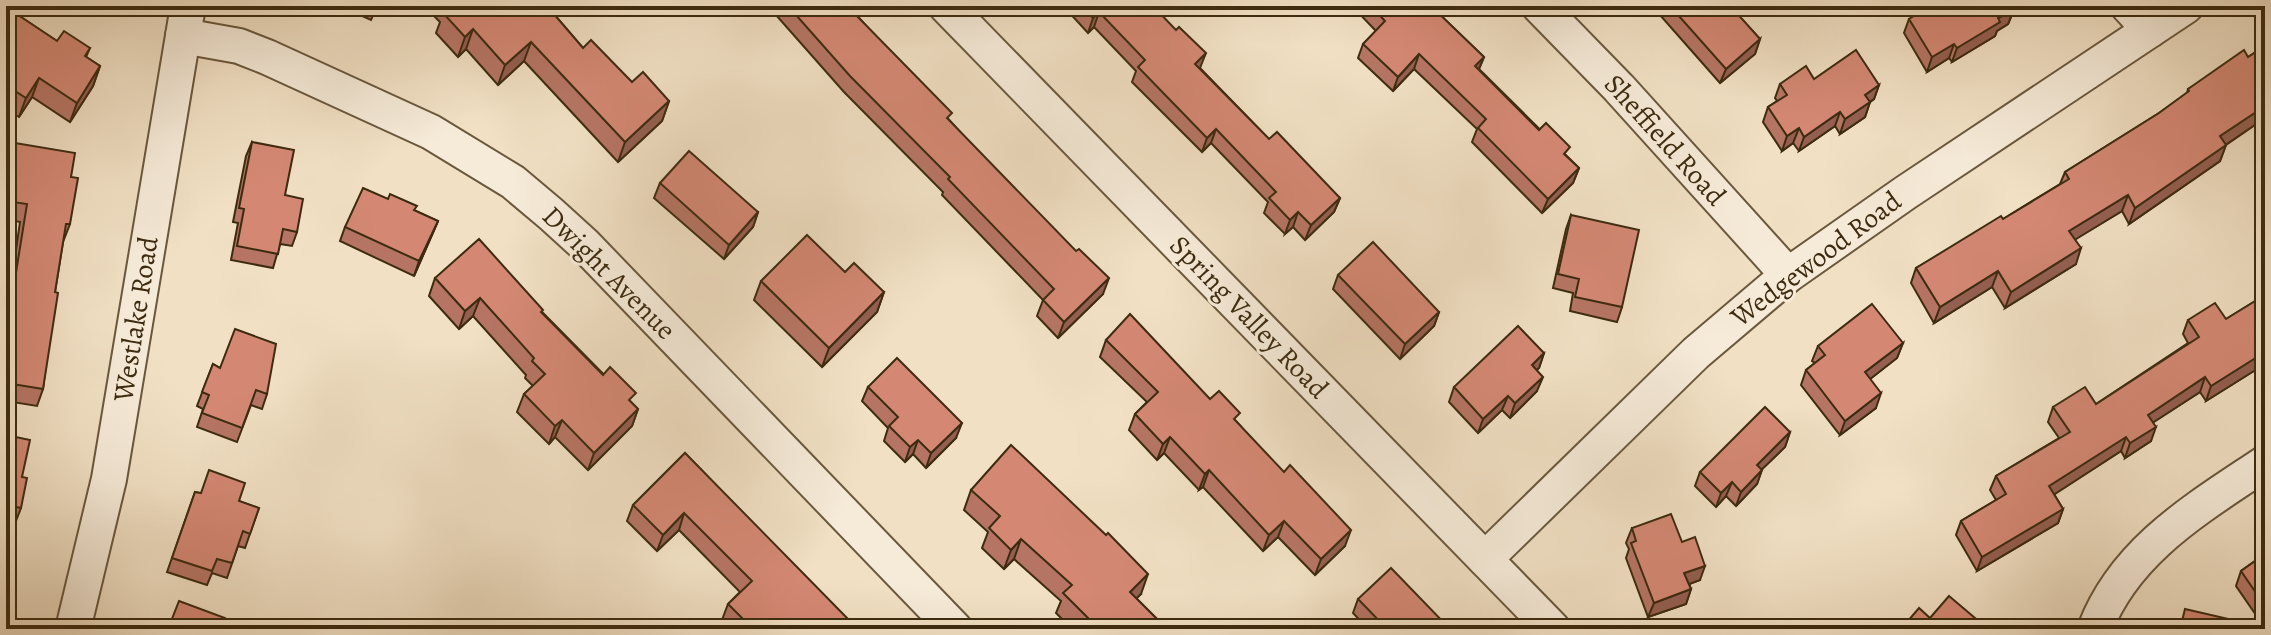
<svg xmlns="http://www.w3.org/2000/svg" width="2271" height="635" font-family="Alegreya,serif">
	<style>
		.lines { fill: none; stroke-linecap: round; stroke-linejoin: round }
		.minor-casing { stroke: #6a583d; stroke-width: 38 }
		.minor { stroke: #f6ebd9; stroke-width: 34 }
		.wall { fill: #b67564; stroke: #3d2b10; stroke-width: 2 }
		.shaded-wall { fill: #945f51; stroke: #3d2b10; stroke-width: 2 }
		.building { fill: #d48874; stroke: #3d2b10; stroke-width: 2 }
		.labels { text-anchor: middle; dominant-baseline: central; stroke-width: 6; stroke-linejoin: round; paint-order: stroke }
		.street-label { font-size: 28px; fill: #3d2b10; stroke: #f6ebd9 }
	</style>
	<rect width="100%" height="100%" fill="#f1e0c4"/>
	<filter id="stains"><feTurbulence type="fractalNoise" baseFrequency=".0025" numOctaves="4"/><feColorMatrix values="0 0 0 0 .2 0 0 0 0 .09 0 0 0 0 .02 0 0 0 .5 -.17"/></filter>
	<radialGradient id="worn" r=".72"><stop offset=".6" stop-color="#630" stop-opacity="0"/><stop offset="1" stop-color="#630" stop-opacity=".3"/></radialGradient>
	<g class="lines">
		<defs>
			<g id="minor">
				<path d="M946,6L1553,629"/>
				<path d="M1539,6L1619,88L1788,275"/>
				<path d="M2128,6L2150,30"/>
				<path d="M183,36L239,46L267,57L431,132L513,182L551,214L584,244L955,629"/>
				<path d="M1485,559L1696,353L1788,275L1905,193L2186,6"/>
				<path d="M73,629L109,479L188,6"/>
				<path d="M2095,629C2125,550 2198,508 2265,463"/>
			</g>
		</defs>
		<use href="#minor" class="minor-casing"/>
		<use href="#minor" class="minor"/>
	</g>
	<g class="wall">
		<path d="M340,6H377L371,20Z"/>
		<path d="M432,6H547L583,48L632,82L669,101L662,121L618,162L524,61L498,85L466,49L458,57L436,33L440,22L430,12Z"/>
		<path d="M768,6H850L853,11L1103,294L1058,338L1037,316L1043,300L942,195L943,192L844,92Z"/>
		<path d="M1067,6H1153L1200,68L1269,139L1340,198L1334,212L1305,240L1293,227L1285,234L1264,213L1268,202L1211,143L1202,152L1132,82L1136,71L1094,27L1088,33L1066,9Z"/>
		<path d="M1352,6H1431L1484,57L1479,69L1579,168L1573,183L1542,213L1472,142L1477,129L1414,69L1393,91L1358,58L1363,44L1376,31Z"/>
		<path d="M1652,6H1744L1742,12L1738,15L1760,39L1755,54L1720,83Z"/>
		<path d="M1913,6H2011L2014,10L2008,24L1997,31L1995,36L1952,62L1949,58L1927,72L1904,33L1909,19L1912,18L1910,15Z"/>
		<path d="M6,7L57,41L90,48L86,57L100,66L93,86L70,122L32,97L19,117L6,109Z"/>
		<path d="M2265,46V118L2226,145L2220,161L2129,224L2122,211L2075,239L2076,264L2005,308L1992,287L1934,323L1911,283L1916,268L2003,219L2060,184L2065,172L2159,113L2187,93L2188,89L2248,57Z"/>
		<path d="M1814,79L1879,85L1874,99L1870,102L1865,117L1840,134L1835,126L1799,151L1793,143L1782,151L1763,122L1768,107L1777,101L1775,98L1780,84Z"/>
		<path d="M252,142L285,195L297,232L292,246L280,244L273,268L231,260L238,223L233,222L246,156Z"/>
		<path d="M15,143L71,177L70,224L63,242L55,292L43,389L37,406L6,401V298L11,285L20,222L6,219V177L9,160Z"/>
		<path d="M660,183L758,212L753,227L724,259L654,198Z"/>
		<path d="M388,199L438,221L414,276L340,241L345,227Z"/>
		<path d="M1571,215L1622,307L1617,322L1570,311L1573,293L1553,288L1566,229Z"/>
		<path d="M1338,275L1439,312L1434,326L1400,359L1333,289Z"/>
		<path d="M435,278L542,312L638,409L632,426L588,470L555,437L549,444L517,412L524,394L533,386L525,378L526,375L473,316L459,329L429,296Z"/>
		<path d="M761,281L884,292L877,312L822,367L754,300Z"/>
		<path d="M2265,295V364L2206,401L2200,392L2153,422L2151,441L2125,458L2121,451L2054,494L2063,509L2058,523L1977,571L1956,535L1961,521L1996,500L1990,490L1996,476L2059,438L2048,422L2053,407L2096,404L2188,343L2183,334L2188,320L2226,319Z"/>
		<path d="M1106,340L1210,399L1237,422L1345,546L1315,575L1278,537L1263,551L1203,487L1199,490L1164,453L1157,460L1129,430L1135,414L1147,402L1100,357Z"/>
		<path d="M1903,343L1897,358L1870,379L1876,408L1840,435L1801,385L1806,370L1815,363L1812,361L1818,346Z"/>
		<path d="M1544,353L1539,368L1536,370L1537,391L1510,418L1502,410L1478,433L1449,402L1454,387Z"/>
		<path d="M213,364L267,394L262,409L251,405L237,442L197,427L203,409L197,406Z"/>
		<path d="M868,387L956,438L926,468L913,454L905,462L884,441L888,428L862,401Z"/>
		<path d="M1790,432L1785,447L1762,469L1757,484L1736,506L1726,496L1716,507L1695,486L1700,472Z"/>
		<path d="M6,435L22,477L21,508L14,526L11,525L6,540Z"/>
		<path d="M685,453L848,622L855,629H731L722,620L728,604L740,592L679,530L657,551L627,521L633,505Z"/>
		<path d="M971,490L1141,594L1136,598L1167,629H1072L1056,613L1061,601L1014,559L1004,569L982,548L988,532L964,510Z"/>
		<path d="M195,492L239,501L259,508L245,548L238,546L227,578L212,573L207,585L167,572Z"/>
		<path d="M1632,528L1682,542L1700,580L1689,584L1691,589L1686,604L1648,617L1626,558L1629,549L1626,543Z"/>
		<path d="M2265,554V628L2236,586L2241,571Z"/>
		<path d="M1358,599L1450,629H1368L1353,613Z"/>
	</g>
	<g class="shaded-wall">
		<path d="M1737,6H1744L1742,12L1728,24L1733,9Z"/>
		<path d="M2014,10L2008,24L1997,31L1995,36L1952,62L1957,48L1998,18Z"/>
		<path d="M1099,12L1094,27L1088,33L1093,18Z"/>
		<path d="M473,29L466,49L458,57L465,37Z"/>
		<path d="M1760,39L1755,54L1720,83L1726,69Z"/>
		<path d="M531,42L524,61L498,85L505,65Z"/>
		<path d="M1954,44L1949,58L1927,72L1932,57Z"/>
		<path d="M1206,53L1200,68L1190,78L1195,64Z"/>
		<path d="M1419,54L1414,69L1393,91L1398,77Z"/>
		<path d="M1484,57L1478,71L1475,66Z"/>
		<path d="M100,66L93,86L70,122L77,103Z"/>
		<path d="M39,78L32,97L19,117L26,98Z"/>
		<path d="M1879,85L1874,99L1860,109L1865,95Z"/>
		<path d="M669,101L662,121L618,162L625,142Z"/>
		<path d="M1870,102L1865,117L1840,134L1845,119Z"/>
		<path d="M2265,106V118L2215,152L2220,136Z"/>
		<path d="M1840,112L1835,126L1799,151L1804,137Z"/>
		<path d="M1799,128L1793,143L1782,151L1787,136Z"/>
		<path d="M1216,129L1211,143L1202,152L1207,138Z"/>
		<path d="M2226,145L2220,161L2129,224L2135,208Z"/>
		<path d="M1579,168L1573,183L1542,213L1548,199Z"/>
		<path d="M2128,195L2122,211L2063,247L2069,231Z"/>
		<path d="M1340,198L1334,212L1305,240L1311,225Z"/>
		<path d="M758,212L753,227L724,259L729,245Z"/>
		<path d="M1298,212L1293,227L1285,234L1290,220Z"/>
		<path d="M438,221L432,235L414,276L419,261Z"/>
		<path d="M2081,248L2076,264L2005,308L2011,292Z"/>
		<path d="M1998,271L1992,287L1934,323L1940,307Z"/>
		<path d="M1109,278L1103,294L1058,338L1064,322Z"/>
		<path d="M884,292L877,312L822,367L829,348Z"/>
		<path d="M480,298L473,316L459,329L465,311Z"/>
		<path d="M1439,312L1434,326L1400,359L1405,344Z"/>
		<path d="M1903,343L1897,358L1860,387L1865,372Z"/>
		<path d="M2265,352V364L2206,401L2211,386Z"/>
		<path d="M1544,353L1539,368L1526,379L1532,365Z"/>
		<path d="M1543,377L1537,391L1510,418L1515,403Z"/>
		<path d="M2205,377L2200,392L2143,429L2148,415Z"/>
		<path d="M1881,393L1876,408L1840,435L1845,421Z"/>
		<path d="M1508,396L1502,410L1478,433L1483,419Z"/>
		<path d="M638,409L632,426L588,470L594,453Z"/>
		<path d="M562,420L555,437L549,444L555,426Z"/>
		<path d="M962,423L956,438L926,468L931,453Z"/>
		<path d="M2156,427L2151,441L2125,458L2130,443Z"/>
		<path d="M1790,432L1785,447L1752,479L1757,465Z"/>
		<path d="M1170,437L1164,453L1157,460L1163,444Z"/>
		<path d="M2126,437L2121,451L2044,501L2049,486Z"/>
		<path d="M918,440L913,454L905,462L910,447Z"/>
		<path d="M1209,470L1203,487L1199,490L1205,474Z"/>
		<path d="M1762,470L1757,484L1736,506L1741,492Z"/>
		<path d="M1732,482L1726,496L1716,507L1721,493Z"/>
		<path d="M2063,509L2058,523L1977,571L1982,557Z"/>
		<path d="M684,513L679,530L657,551L663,535Z"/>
		<path d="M1284,521L1278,537L1263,551L1269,535Z"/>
		<path d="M1351,530L1345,546L1315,575L1321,559Z"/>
		<path d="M1021,539L1014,559L1004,569L1011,550Z"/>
		<path d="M1705,566L1700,580L1679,588L1684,573Z"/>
		<path d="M1148,574L1141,594L1123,612L1130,592Z"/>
		<path d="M1691,589L1686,604L1648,617L1654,603Z"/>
	</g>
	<g class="building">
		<path d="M450,6H547L583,48L591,40L632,82L643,72L669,101L625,142L531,42L505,65L473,29L465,37L443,13L451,7Z"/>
		<path d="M788,6H850L854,10L852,11L952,113L947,118L1076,251L1079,249L1109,278L1064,322L1043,300L1054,289L948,179L950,177L850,76Z"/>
		<path d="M1082,6H1153L1176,30L1179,27L1206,53L1195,64L1269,139L1277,132L1340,198L1311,225L1298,212L1290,220L1269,198L1276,192L1216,129L1207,138L1138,67L1145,60L1099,12L1093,18Z"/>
		<path d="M1371,6H1431L1484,57L1475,66L1539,130L1546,123L1570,147L1564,154L1579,168L1548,199L1478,128L1486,119L1419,54L1398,77L1363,44L1385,21Z"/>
		<path d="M1670,6H1737L1733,9L1760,39L1726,69Z"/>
		<path d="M1919,6H2011L2014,10L1998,18L2000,22L1957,48L1954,44L1932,57L1909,19L1922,11Z"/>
		<path d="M6,7L57,41L64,31L90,48L85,56L100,66L77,103L39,78L26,98L6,85V74L13,62L6,58Z"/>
		<path d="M2265,46V106L2220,136L2226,145L2135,208L2128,195L2069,231L2081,248L2011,292L1998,271L1940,307L1916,268L2001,216L2003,219L2069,179L2065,172L2159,113L2189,91L2188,89L2244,50L2248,57Z"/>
		<path d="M1856,50L1879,85L1865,95L1870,102L1845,119L1840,112L1804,137L1799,128L1787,136L1768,107L1787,95L1780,84L1806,66L1814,79Z"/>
		<path d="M252,142L294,150L285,195L303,199L297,232L283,229L278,254L237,246L244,209L239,208Z"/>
		<path d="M15,143L75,153L71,177L78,178L70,224H66L55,292L58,293L43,389L6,383V316L11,285H14L27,204L6,201Z"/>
		<path d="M689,151L758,212L729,245L660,183Z"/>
		<path d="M363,188L388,199L390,194L417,206L414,210L438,221L419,261L345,227Z"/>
		<path d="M1571,215L1639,230L1622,307L1575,297L1579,279L1558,274Z"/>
		<path d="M807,235L845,272L854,263L884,292L829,348L761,281Z"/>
		<path d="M479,239L543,310L541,312L603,375L610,367L636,393L629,400L638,409L594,453L562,420L555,426L524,394L545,374L532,361L534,358L480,298L465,311L435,278Z"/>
		<path d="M1373,242L1439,312L1405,344L1338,275Z"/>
		<path d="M2265,295V352L2211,386L2205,377L2148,415L2156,427L2130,443L2126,437L2049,486L2063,509L1982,557L1961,521L2006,494L1996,476L2070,432L2053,407L2085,387L2096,404L2199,337L2188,320L2215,303L2226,319Z"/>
		<path d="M1872,304L1903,343L1865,372L1881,393L1845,421L1806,370L1825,355L1818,346Z"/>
		<path d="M1130,314L1210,399L1219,391L1240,413L1234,419L1284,472L1290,465L1351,530L1321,559L1284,521L1269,535L1209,470L1205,474L1170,437L1163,444L1135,414L1158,392L1106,340Z"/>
		<path d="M1518,326L1544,353L1532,365L1543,377L1515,403L1508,396L1483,419L1454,387Z"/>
		<path d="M235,329L276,344L267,394L256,390L242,428L202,413L209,395L202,392L213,364L220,368Z"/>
		<path d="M897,358L962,423L931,453L918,440L910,447L889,426L898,417L868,387Z"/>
		<path d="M1765,407L1790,432L1757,465L1762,470L1741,492L1732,482L1721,493L1700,472Z"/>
		<path d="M6,435L30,440L22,477L27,478L21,508L16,507L11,527L7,526L6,529Z"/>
		<path d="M1011,445L1106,535L1108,533L1148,574L1130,592L1167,629H1099L1063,593L1072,585L1021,539L1011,550L989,528L1000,516L971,490Z"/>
		<path d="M685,453L849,620L848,621L855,629H753L728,604L752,581L684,513L663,535L633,505Z"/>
		<path d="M209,470L245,483L239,501L259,508L250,534L243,531L232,563L217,559L212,571L172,558L195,492L201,493Z"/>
		<path d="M1671,514L1682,542L1695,537L1705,566L1684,573L1691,589L1654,603L1631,543L1636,541L1632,528Z"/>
		<path d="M2265,554V606L2241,571Z"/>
		<path d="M1391,568L1450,629H1387L1358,599Z"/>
		<path d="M1949,596L1988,629H1901L1919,608L1930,618Z"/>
		<path d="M179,601L225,618L220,629H168Z"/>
		<path d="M2185,609L2250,624L2249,629H2180Z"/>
	</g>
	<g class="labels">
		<g class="street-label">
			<text transform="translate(1665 140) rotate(48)">Sheffield Road</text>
			<text transform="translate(1816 259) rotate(-37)">Wedgewood Road</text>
			<text transform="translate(609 273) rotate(45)">Dwight Avenue</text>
			<text transform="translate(1249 317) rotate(46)">Spring Valley Road</text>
			<text transform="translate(136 319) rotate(-81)">Westlake Road</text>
		</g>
	</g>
	<rect width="2271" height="635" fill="none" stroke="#f1e0c4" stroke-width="32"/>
	<rect x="8" y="8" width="2255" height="619" fill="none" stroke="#3d2b10" stroke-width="4"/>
	<rect x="16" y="16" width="2239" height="603" fill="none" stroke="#3d2b10" stroke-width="2"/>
	<rect width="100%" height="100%" filter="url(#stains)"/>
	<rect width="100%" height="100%" fill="url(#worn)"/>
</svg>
